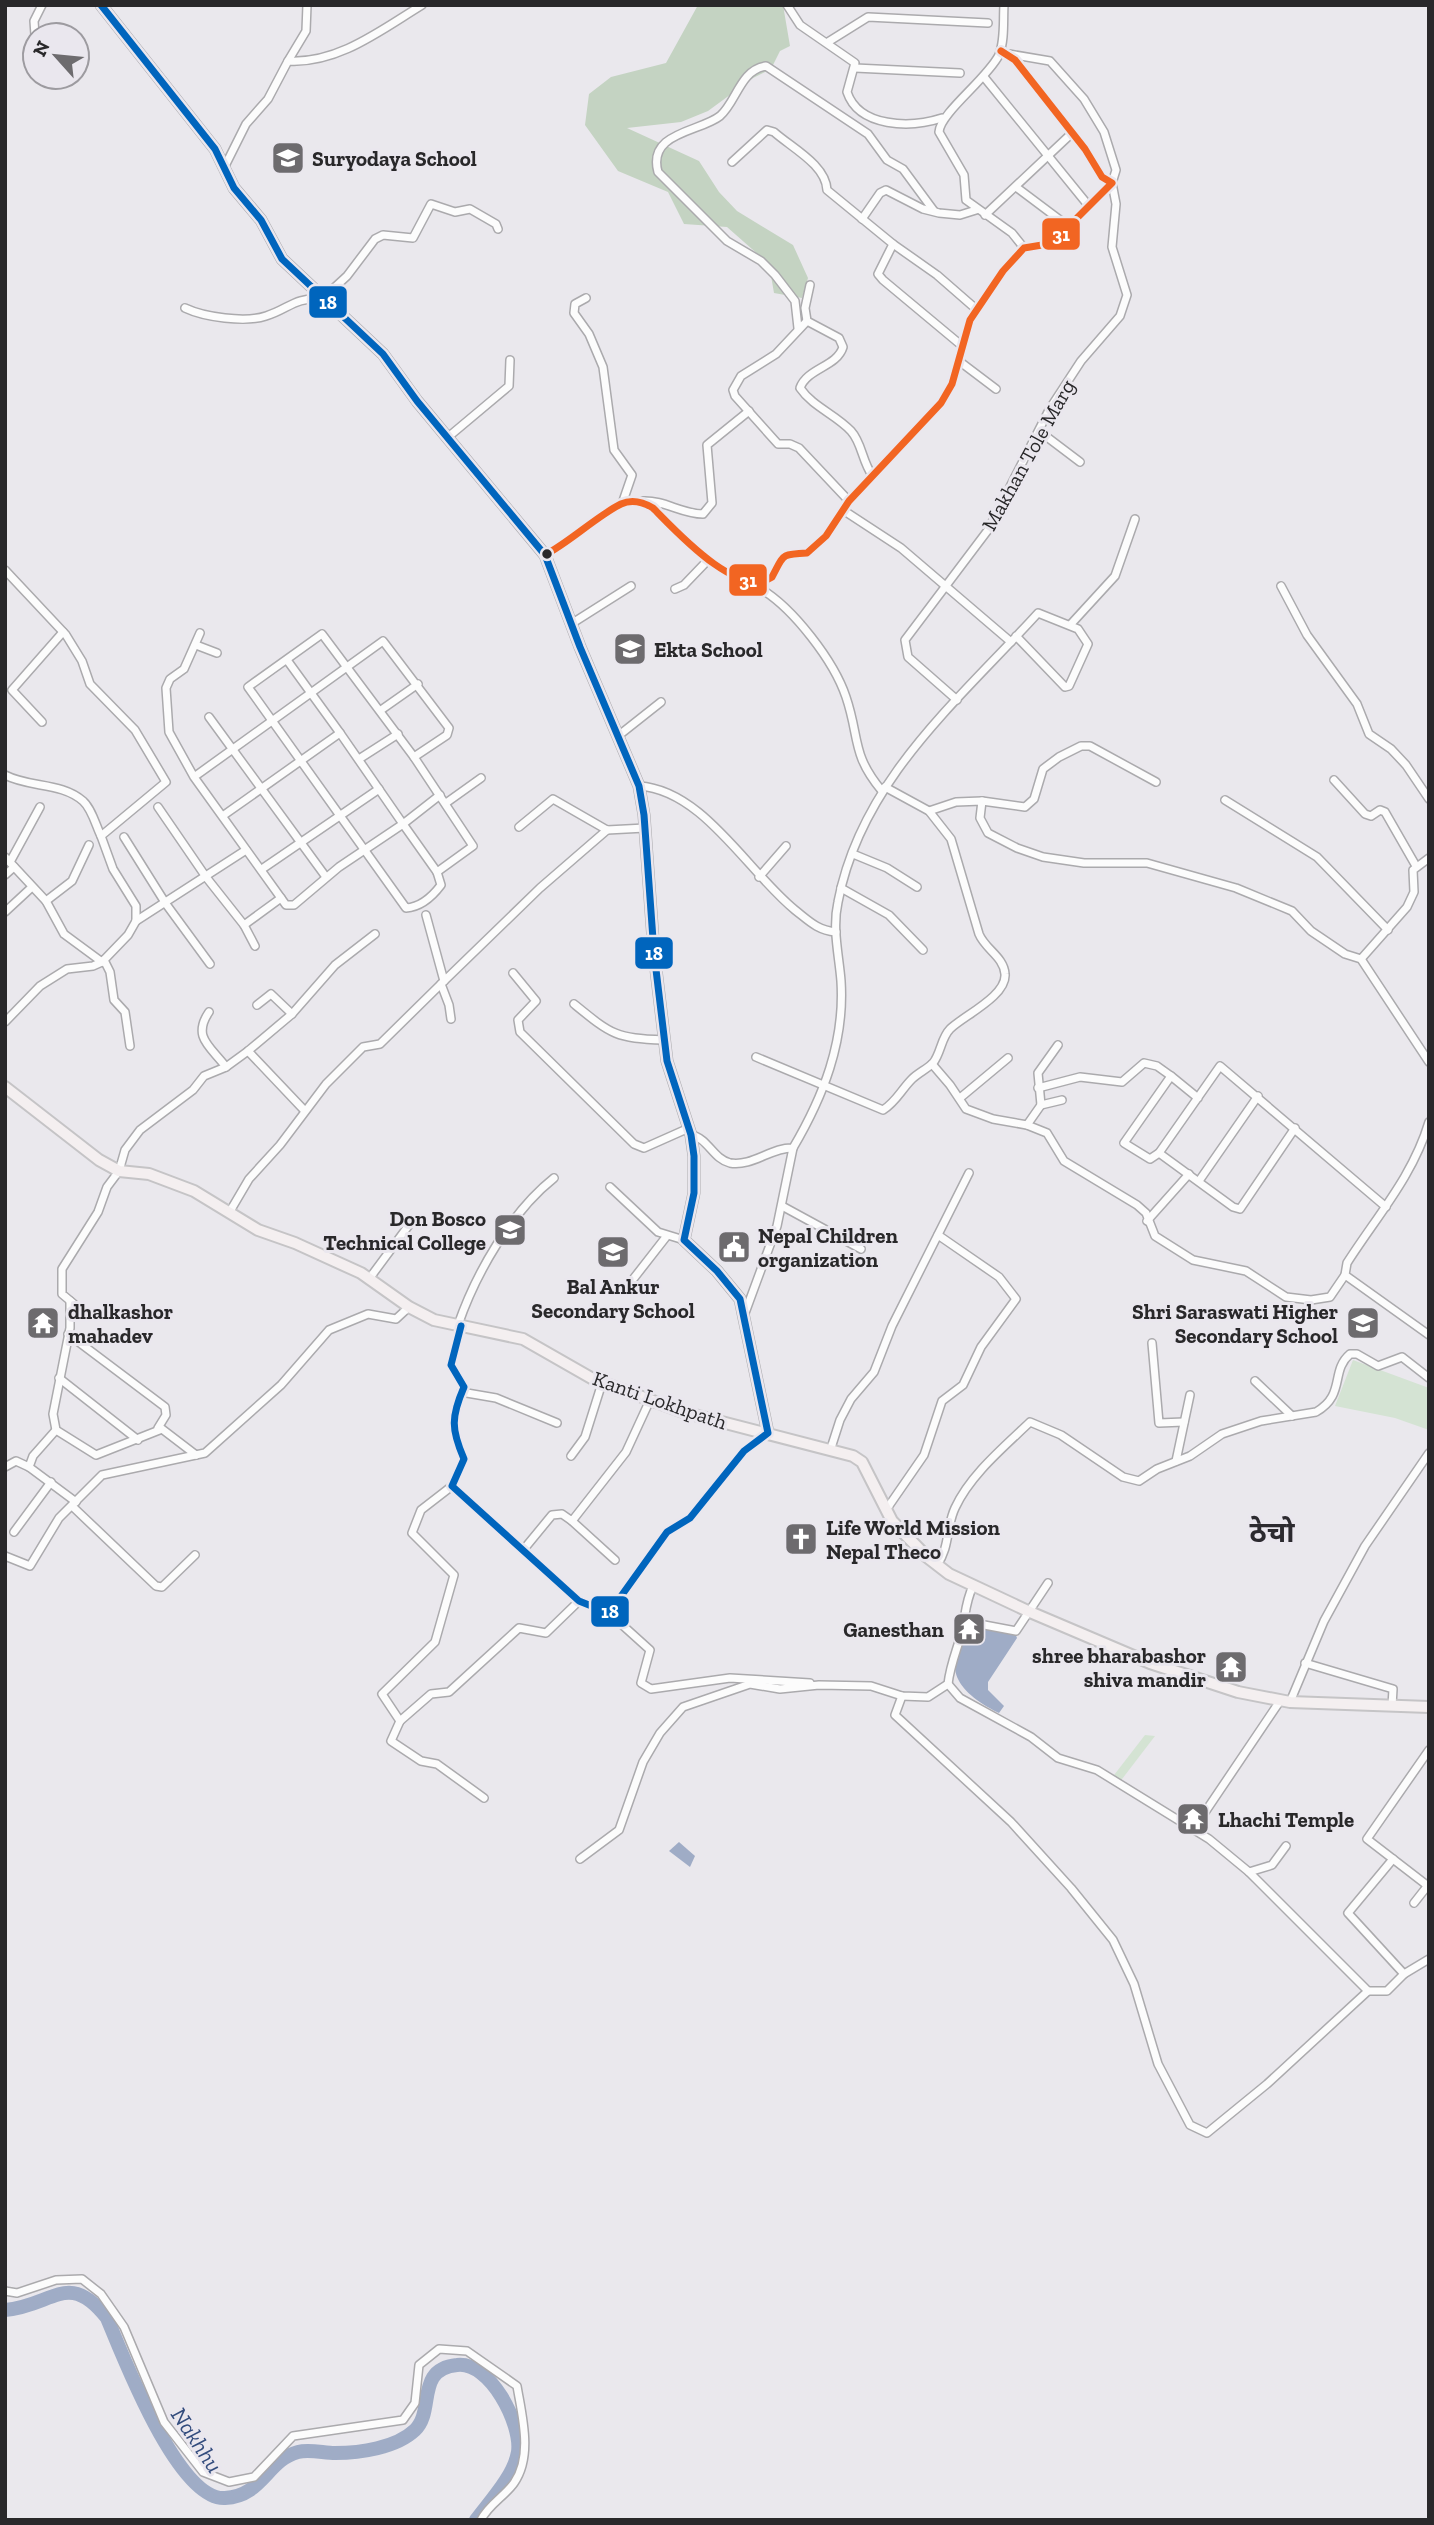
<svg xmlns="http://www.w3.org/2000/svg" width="1434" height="2525" font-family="'Zilla Slab','Noto Sans Devanagari',serif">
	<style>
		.green { fill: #d4e3d3 }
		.forest { fill: #c4d3c2 }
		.water { fill: #9facc6 }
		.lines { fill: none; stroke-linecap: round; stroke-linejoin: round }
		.river { stroke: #9facc6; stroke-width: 14 }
		.street-casing { stroke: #abaaad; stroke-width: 10 }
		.secondary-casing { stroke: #abaaad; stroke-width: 13 }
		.primary-casing { stroke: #c5c4c6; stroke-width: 14 }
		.street { stroke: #fcfcfc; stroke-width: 7 }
		.secondary { stroke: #fcfcfc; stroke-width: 10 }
		.primary { stroke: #f4eff0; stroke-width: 10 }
		.bus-1-casing { stroke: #eae7ee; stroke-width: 12 }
		.bus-2-casing { stroke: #eae7ee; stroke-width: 12 }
		.bus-1 { stroke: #0065bd; stroke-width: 7 }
		.bus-2 { stroke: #f26522; stroke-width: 7 }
		.bus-dot { fill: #29282a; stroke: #eae7ee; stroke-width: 2.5 }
		.labels { text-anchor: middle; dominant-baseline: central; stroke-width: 6; stroke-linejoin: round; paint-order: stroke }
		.poi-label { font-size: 21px; font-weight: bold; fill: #29282a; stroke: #eae7ee; text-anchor: start }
		.street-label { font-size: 21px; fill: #29282a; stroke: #eae7ee }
		.water-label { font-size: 23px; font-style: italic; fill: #334c7d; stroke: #eae7ee }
		.district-label { font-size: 28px; font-weight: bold; fill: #2c2a2f; stroke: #eae7ee }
		.line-badge { stroke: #eae7ee; stroke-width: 2.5 }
		.badge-label { font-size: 19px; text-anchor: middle; font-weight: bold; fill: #fff }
	</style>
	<rect width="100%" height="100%" fill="#eae8ed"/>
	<g class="green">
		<path d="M1353,1360L1429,1388V1430L1395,1418L1335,1406Z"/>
		<path d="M1145,1735L1155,1736L1119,1783L1111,1779Z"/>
	</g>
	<path class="forest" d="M698,5H783L790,46L780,51L771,69L753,78L708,111L681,122L627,128L699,161L719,192L737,211L793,245L808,278L802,298L774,293L769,264L727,227L684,224L668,192L618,171L585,125L589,94L611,77L666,63Z"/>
	<g class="water">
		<path d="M980,1625L1015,1633L1017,1638L988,1682V1690L1004,1706L999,1713C955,1691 936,1663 980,1625Z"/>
		<path d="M679,1842L695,1856L690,1867L669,1851Z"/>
	</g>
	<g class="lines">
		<path class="river" d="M5,2310C53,2306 68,2269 107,2318C123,2356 178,2501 225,2498C263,2496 267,2460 298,2452C309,2449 324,2453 335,2453C360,2453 396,2448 415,2430C435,2411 415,2369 457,2365C490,2361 522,2424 518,2452C514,2476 490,2501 476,2520"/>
		<defs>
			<g id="street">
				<path d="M787,5L800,25L855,63L847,92C859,128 911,128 942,118"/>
				<path d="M1004,5C1003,21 1005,40 999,55C987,79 940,113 939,132L964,175L966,200L1012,233L1024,248"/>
				<path d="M35,35L34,21L42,5"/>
				<path d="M828,42L868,17L988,23"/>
				<path d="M288,61L306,31L307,5"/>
				<path d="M855,68L960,73"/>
				<path d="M984,77L1088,205"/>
				<path d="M732,162L767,130L774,132C792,148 826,165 827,190L893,244L878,274L883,280L961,345"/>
				<path d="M224,168L246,124L268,99L288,61C338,64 381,30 422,5"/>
				<path d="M1016,187L1068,226"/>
				<path d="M985,215L1071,134"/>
				<path d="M862,219L880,193L886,190L923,209L939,213L960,215L976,210"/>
				<path d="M893,244L937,275L976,309"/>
				<path d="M810,285L805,308L807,321L839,338L843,347C837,367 807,368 800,388C813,407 835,414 851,431C862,443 862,461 872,475"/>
				<path d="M586,298L575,304L574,313L589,334L603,367L614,450L632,475L622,504"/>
				<path d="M185,308C204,317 245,323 266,316C289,309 294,297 322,299L347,276L375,239L383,235L413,238L431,204L455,212L470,209L496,224L498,229"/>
				<path d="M807,321L776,354L741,376L733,390L735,396L778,444H790L799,448L849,501"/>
				<path d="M798,328L795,301L775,275L761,261L727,241L658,172C647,132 700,132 720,116C737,101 740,70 766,66L868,134L887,160L903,169L934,211"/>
				<path d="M959,361L996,389"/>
				<path d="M1039,431L1080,462"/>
				<path d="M447,438L509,386L510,360"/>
				<path d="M643,501C664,500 682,514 703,514L712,503L707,445L749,411"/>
				<path d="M843,510L901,548L1011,642"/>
				<path d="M545,555C571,541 597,516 621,504C632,499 643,502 653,508C675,530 738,600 772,577C784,555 780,554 807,553L826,536L849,501L941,403L952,384L970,320L1003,271L1024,248L1048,244L1060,235L1112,183L1102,177L1085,149L1015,60L1001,51"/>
				<path d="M5,570L66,635L82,661L90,684L135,730L166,782L101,836L113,869L136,906V921L128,935L102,962L93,966L67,969L40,986L5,1022"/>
				<path d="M759,582L761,589C793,608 834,661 846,697C860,738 851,754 882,791"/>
				<path d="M1281,586L1307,635L1357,704L1369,734L1391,749L1406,765L1429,799"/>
				<path d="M675,589L684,585L708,560"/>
				<path d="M571,624L631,586"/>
				<path d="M1071,624L1115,576L1135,519"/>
				<path d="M196,645L217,653"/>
				<path d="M957,700L908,657L905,640L988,530L1049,410L1081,361L1120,316L1127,295L1112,247L1116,204L1112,183L1116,170L1104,132L1084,99L1050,61L1009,54"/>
				<path d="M381,710L418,684"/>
				<path d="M209,717L326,877"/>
				<path d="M42,722L12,690L63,632"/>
				<path d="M340,733L403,824L440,795"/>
				<path d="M618,736L661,702"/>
				<path d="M414,757L322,634L248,687L406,908C421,907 432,897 441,885L437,872"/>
				<path d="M359,759L398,734"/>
				<path d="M5,775C30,788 61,782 83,801C92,809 96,826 101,836"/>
				<path d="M194,777L383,641L449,728L447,735L414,757L473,846L437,872L403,824L339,867L294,905H286L194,777L169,732L166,688L170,679L184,669L200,633"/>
				<path d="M1334,780L1365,814L1371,816L1380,810L1385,812L1416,866"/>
				<path d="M639,786C703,790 747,871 795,910C809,921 817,930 836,932"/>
				<path d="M1225,800L1317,857L1388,930"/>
				<path d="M982,801L1025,807L1034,799L1043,769L1059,757L1081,746H1090L1156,782"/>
				<path d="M446,803L481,778"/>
				<path d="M158,807L206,877L244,925L255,946"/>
				<path d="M929,811L956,802L982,801L980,818L988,833L1017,848L1043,857L1084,863H1147L1236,888L1292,911L1311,931L1345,954L1361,959L1429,1062"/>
				<path d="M224,815L340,733L287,660"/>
				<path d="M519,827L553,799L607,830L645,828"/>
				<path d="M124,837L166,904L210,964"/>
				<path d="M853,854L887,868L917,887"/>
				<path d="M5,857L46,901L64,934L102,962"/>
				<path d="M10,862L40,807"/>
				<path d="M262,869L379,789"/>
				<path d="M5,875L14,867"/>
				<path d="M759,877L786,846"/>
				<path d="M841,888L889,915L923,950"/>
				<path d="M46,901L72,881L89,845"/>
				<path d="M5,912L32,887"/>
				<path d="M426,915L444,981"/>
				<path d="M136,921L246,850"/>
				<path d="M244,925L281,898"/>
				<path d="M1361,959L1407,907L1414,892L1413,870L1429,858"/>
				<path d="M104,960L110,972L114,1000L125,1012L130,1046"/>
				<path d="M513,973L536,1001L518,1020L520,1032L634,1144L644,1148L689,1128"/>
				<path d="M574,1004C612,1035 615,1038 664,1040"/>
				<path d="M257,1005L271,994L292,1014"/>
				<path d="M209,1012C192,1037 210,1046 226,1067"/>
				<path d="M451,1019L449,1005L441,984L540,888L607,830"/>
				<path d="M248,1051L304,1110"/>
				<path d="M756,1057L883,1110C896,1102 901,1090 912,1079C918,1073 927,1069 933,1063C941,1053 941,1038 950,1029C963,1016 1007,996 1005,974C1004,957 985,949 979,934L951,839L929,811L885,787"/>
				<path d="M932,1064L950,1085L966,1109L993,1119L1027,1125L1047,1133L1064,1161L1137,1205L1146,1213L1155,1236L1193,1260L1246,1271L1286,1297L1311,1300L1330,1297L1345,1275"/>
				<path d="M1038,1088L1080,1077L1122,1082L1144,1063L1157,1066L1171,1076"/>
				<path d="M960,1098L1008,1058"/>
				<path d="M1198,1098L1171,1076L1124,1143L1150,1159L1159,1153L1220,1066L1386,1207"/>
				<path d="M1041,1105L1062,1100"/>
				<path d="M1429,1122C1413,1176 1377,1216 1347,1263L1345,1275L1429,1335"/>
				<path d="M1027,1125L1041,1105L1038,1073L1058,1045"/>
				<path d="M691,1135C708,1138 713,1159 730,1163C752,1167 772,1147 793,1148C823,1097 845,1042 841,981C839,955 832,929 838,902C861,780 959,700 1038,613L1078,629L1088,644L1069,686L1065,687L1016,636"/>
				<path d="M1159,1153L1233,1207L1240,1209L1295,1128"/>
				<path d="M1199,1181L1258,1096"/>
				<path d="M610,1187L658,1232L684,1240"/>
				<path d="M782,1206L861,1249"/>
				<path d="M229,1213L249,1179L280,1145L326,1084L363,1047L380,1044L441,984"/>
				<path d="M1147,1221L1189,1174"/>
				<path d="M634,1278L666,1237"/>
				<path d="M369,1279L409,1225"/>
				<path d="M70,1301V1328L53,1414L56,1430L96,1455L162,1429L196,1455"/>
				<path d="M74,1304L62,1294V1269L98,1212L107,1187L119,1171L125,1150L140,1130L193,1090L204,1076L226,1067L248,1051L292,1014L335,965L375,934"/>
				<path d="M745,1313L777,1226L793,1148"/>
				<path d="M458,1325C476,1273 511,1212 554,1178"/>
				<path d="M461,1326L451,1365L464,1387C451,1417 451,1429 464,1459L452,1486L579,1601L609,1613L667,1532L690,1518L744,1451L767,1433"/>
				<path d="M68,1334L165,1407L166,1415L158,1428"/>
				<path d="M1152,1343L1159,1423L1184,1422"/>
				<path d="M59,1378L138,1440"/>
				<path d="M1255,1381L1292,1416"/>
				<path d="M461,1392L496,1398L557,1423"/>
				<path d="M56,1430L33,1456L29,1467L76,1502"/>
				<path d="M831,1448L840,1420L851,1399L874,1372L892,1326L969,1173"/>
				<path d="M571,1456L585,1437L602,1383"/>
				<path d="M1176,1461L1190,1395"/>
				<path d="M5,1467L16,1461L29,1467"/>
				<path d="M452,1486L421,1510L412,1533L454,1575L435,1642L382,1694L400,1721L431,1694L449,1692L519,1628L546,1633L579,1601"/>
				<path d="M72,1506L156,1586L162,1587L195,1555"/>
				<path d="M886,1510L924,1455L942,1401L963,1385L981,1347L1016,1299L999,1277L938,1235"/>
				<path d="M572,1521L615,1560"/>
				<path d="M14,1532L51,1482"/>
				<path d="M524,1549L552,1515L562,1514L572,1521L626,1452L650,1400"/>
				<path d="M5,1556L30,1566L59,1518L102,1475L205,1453L281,1385L329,1330L368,1314L396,1319L409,1307"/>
				<path d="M937,1565C950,1547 946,1527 955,1508C970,1475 1004,1447 1030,1422L1061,1435L1123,1477L1139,1481L1157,1469L1190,1456L1222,1434L1261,1421L1316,1412C1346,1395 1330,1371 1350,1354H1357L1378,1366L1402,1357L1429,1378"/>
				<path d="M609,1613L650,1650L641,1683L651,1689L730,1678L810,1683"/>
				<path d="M959,1640L979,1624L1016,1631L1048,1583"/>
				<path d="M1305,1663L1393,1689L1392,1706"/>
				<path d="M948,1684L960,1698L1031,1737L1058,1758L1097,1770L1209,1839L1249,1872L1272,1865L1286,1846"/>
				<path d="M902,1696L895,1715L1011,1822L1071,1888L1113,1940L1134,1984L1158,2064L1190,2125L1207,2133L1267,2084L1368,1991H1387L1404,1974L1429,1959"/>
				<path d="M1290,1702L1324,1621L1365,1546L1429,1453"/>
				<path d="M400,1721L391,1741L421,1761L437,1764L484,1798"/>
				<path d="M1193,1830L1280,1701"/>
				<path d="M580,1859L619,1830L643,1762L660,1733L683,1707L750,1684L780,1689L819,1685L871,1686L902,1696L928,1697L948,1684C950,1666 956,1652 961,1635C966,1617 964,1605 973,1586"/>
				<path d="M1393,1859L1348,1913L1404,1974"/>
				<path d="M1249,1872L1368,1991"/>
				<path d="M1428,1886L1367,1839L1429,1750"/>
				<path d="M1414,1903L1429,1884"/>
				<path d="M5,2291L17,2293L56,2280L82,2279L101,2294L124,2327L164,2422L203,2472L229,2482L254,2477L293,2436L403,2420L415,2403L419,2365L439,2349L467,2351L517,2386C522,2416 533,2456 514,2483C505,2496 488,2505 481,2520"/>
			</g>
			<path id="secondary" d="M101,5L215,149L234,188L261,220L282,259L383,354L417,401L545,555L580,647L639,786L644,815L654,953L667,1061L691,1135L694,1156V1193L684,1240L717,1271L740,1299L768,1433"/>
			<path id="primary" d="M5,1087L99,1160L119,1171L149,1174L194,1191L258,1230L295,1243L361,1273L409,1307L434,1320L523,1339L593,1379L683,1412L853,1456L862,1462L892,1521L927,1557L949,1574L1030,1612L1150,1663L1238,1692L1290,1702L1429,1707"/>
		</defs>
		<use href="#street" class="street-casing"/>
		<use href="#secondary" class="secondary-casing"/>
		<use href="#primary" class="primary-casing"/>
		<use href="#street" class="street"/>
		<use href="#secondary" class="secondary"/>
		<use href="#primary" class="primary"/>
		<defs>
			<path id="bus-1" d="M101,5L215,149L234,188L261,220L282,259L383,354L417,401L545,555L580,647L639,786L644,815L654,953L667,1061L691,1135L694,1156V1193L684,1240L717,1271L740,1299L768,1433L744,1451L690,1518L667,1532L609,1613L579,1601L452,1486L464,1459C451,1429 451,1417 464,1387L451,1365L461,1326"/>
			<path id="bus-2" d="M545,555C571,541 597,516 621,504C632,499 643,502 653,508C675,530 738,600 772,577C784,555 780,554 807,553L826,536L849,501L941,403L952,384L970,320L1003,271L1024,248L1048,244L1060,235L1112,183L1102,177L1085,149L1015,60L1001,51"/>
		</defs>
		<use href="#bus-1" class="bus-1-casing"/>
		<use href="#bus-2" class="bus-2-casing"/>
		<use href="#bus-1" class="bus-1"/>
		<use href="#bus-2" class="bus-2"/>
	</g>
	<defs>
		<symbol id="school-square" viewBox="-11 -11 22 22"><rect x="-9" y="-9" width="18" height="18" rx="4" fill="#6d6b6e" stroke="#eae7ee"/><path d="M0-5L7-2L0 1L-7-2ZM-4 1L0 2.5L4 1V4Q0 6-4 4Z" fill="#fff"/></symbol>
		<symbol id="civic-square" viewBox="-11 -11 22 22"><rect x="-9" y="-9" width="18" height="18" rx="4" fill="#6d6b6e" stroke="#eae7ee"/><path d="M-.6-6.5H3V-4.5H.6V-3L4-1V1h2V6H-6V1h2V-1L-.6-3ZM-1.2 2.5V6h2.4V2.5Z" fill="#fff"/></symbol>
		<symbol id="temple-square" viewBox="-11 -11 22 22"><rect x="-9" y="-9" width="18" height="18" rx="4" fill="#6d6b6e" stroke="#eae7ee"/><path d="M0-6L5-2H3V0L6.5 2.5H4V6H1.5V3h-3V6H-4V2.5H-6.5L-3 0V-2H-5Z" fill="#fff"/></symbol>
		<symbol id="church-square" viewBox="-11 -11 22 22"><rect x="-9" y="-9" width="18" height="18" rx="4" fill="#6d6b6e" stroke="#eae7ee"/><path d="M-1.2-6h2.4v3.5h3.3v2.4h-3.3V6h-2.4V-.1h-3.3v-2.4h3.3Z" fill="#fff"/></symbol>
	</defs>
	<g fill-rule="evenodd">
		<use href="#school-square" x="269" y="139" width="38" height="38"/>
		<use href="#school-square" x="611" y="630" width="38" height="38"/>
		<use href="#school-square" x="491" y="1211" width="38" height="38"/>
		<use href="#civic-square" x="715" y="1228" width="38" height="38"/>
		<use href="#school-square" x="594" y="1233" width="38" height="38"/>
		<use href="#temple-square" x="24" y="1304" width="38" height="38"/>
		<use href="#school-square" x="1344" y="1304" width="38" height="38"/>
		<use href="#church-square" x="782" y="1520" width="38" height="38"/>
		<use href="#temple-square" x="950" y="1610" width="38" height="38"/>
		<use href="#temple-square" x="1212" y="1648" width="38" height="38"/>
		<use href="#temple-square" x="1174" y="1800" width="38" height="38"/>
	</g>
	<circle class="bus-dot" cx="547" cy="554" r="6"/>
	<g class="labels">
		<g class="poi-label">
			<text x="312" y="158">Suryodaya School</text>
			<text x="654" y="649">Ekta School</text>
			<text x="486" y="1218" text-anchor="end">Don Bosco<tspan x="486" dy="24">Technical College</tspan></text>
			<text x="758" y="1235">Nepal Children<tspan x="758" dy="24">organization</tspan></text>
			<text x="613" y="1286" text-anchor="middle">Bal Ankur<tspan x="613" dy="24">Secondary School</tspan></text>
			<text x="68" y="1311">dhalkashor<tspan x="68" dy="24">mahadev</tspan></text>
			<text x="1338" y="1311" text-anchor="end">Shri Saraswati Higher<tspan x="1338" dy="24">Secondary School</tspan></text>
			<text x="826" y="1527">Life World Mission<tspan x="826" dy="24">Nepal Theco</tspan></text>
			<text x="944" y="1629" text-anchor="end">Ganesthan</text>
			<text x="1206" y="1655" text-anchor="end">shree bharabashor<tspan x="1206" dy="24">shiva mandir</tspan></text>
			<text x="1218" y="1819">Lhachi Temple</text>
		</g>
		<g class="street-label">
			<text transform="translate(1028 455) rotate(-61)">Makhan Tole Marg</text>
			<text transform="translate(660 1400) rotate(19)">Kanti Lokhpath</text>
		</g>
		<g class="water-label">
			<text transform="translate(197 2440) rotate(56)">Nakhhu</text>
		</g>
		<g class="district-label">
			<text x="1272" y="1532">ठेचो</text>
		</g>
	</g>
	<g class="line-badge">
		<rect x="1041" y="217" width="40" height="34" rx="7" fill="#f26522"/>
		<rect x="308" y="285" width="40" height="34" rx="7" fill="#0065bd"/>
		<rect x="728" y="563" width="40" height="34" rx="7" fill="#f26522"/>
		<rect x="634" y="936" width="40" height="34" rx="7" fill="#0065bd"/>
		<rect x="590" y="1595" width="40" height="33" rx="7" fill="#0065bd"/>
	</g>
	<g class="badge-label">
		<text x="1061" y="241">31</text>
		<text x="328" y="309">18</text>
		<text x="748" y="587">31</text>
		<text x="654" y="960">18</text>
		<text x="610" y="1618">18</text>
	</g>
	<rect width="1434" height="2525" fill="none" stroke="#29282a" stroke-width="14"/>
	<g transform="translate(56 56) rotate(297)"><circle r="33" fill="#eae7ee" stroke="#9d9ba0" stroke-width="2"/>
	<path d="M0-5L12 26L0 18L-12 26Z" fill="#6d6b6e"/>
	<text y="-10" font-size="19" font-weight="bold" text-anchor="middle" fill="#29282a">N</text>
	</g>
</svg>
